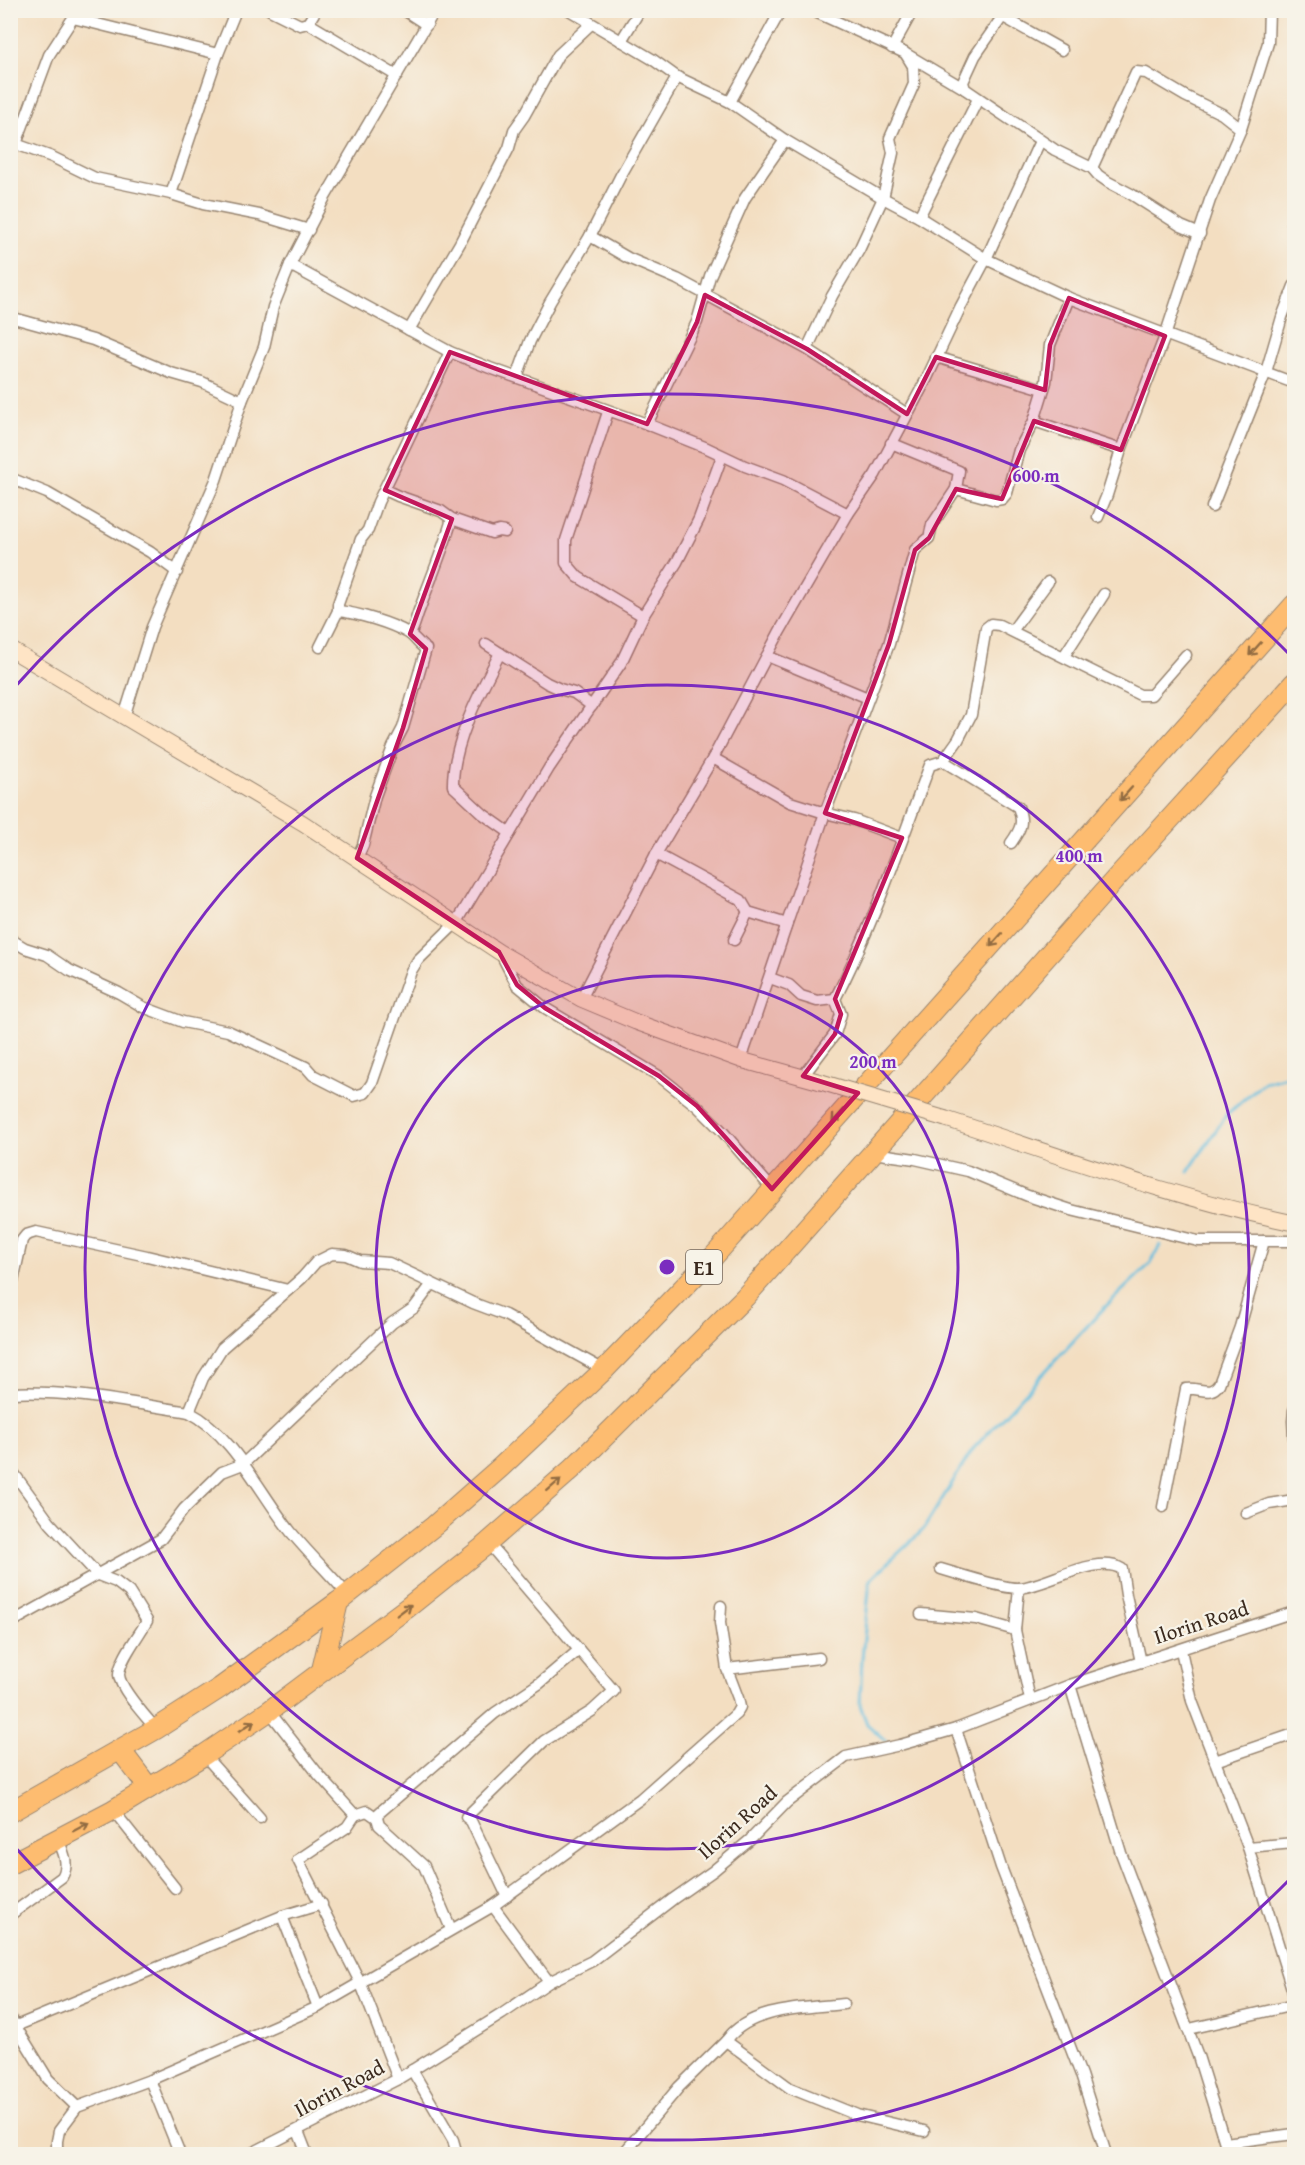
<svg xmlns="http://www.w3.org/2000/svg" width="1305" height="2165" font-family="'Gentium Book Plus',serif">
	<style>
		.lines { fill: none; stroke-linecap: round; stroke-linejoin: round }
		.stream { stroke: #5fbcdd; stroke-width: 3 }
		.street-casing { stroke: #978470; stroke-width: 13 }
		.secondary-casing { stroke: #978470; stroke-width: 17 }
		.highway-casing { stroke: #978470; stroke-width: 22 }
		.street { stroke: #fff; stroke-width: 10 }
		.secondary { stroke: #fee4c5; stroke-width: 15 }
		.highway { stroke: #fdbc6f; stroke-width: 20 }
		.secondary-bridge-casing { stroke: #978470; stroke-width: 17; stroke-linecap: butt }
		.secondary-bridge { stroke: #fee4c5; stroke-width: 15 }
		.oneway { stroke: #926c42 }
		.marked { fill: #c2185b; fill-opacity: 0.2; stroke: #c2185b; stroke-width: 4.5; stroke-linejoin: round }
		.ring { fill: none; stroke: #7b2cbf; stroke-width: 3 }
		.labels { text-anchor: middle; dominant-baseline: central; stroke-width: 4.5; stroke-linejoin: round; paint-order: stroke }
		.shield { fill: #f7f3e8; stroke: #73665b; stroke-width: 1.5 }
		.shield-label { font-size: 20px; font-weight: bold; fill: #3b2a1e }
		.street-label { font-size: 21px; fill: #3b2a1e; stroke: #f7f3e8 }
		.centre { fill: #7b2cbf; stroke: #f7f3e8; stroke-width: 3 }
		.ring-label { font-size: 18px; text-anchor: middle; font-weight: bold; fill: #7b2cbf; stroke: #f7f3e8; stroke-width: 4.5; stroke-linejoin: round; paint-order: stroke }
	</style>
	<rect width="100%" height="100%" fill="#f7f3e8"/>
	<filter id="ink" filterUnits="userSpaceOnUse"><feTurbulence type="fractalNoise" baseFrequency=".0167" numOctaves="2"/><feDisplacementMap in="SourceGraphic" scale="12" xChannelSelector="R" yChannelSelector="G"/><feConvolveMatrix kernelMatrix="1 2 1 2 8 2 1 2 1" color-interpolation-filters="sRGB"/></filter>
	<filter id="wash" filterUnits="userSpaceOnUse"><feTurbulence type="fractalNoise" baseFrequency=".008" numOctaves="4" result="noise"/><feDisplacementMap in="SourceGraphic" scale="24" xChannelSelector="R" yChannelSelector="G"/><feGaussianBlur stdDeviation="1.35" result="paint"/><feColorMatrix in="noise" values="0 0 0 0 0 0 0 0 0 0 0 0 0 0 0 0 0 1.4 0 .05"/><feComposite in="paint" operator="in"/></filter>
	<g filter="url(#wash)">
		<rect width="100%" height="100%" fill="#f3dec1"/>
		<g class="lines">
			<g class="stream">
				<path d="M1188,1172L1227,1114L1264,1082L1294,1074"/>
				<path d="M886,1741L867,1724L860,1705L862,1658L870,1580L923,1530L973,1449L1105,1307L1151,1263L1160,1245"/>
			</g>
		</g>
	</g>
	<g filter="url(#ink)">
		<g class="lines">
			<defs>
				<g id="street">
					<path d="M270,10L300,25L308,23L397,76"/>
					<path d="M404,10L427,25"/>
					<path d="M569,10L652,59L677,77L730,102L785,140L883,198L919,217L986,259L1069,298L1294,383"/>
					<path d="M991,10L1062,50"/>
					<path d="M1007,10L975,56L963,82L965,89L1055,150L1092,168L1098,175L1108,182L1131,194L1181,226L1200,234"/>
					<path d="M308,23L316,10"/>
					<path d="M621,41L640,10"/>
					<path d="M892,48L913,10"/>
					<path d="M908,55L965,89"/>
					<path d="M730,102L781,10"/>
					<path d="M10,142L52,157L95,178L171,194L203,204L259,215L309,230"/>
					<path d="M16,144L49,55L73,18L218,54"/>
					<path d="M1092,168L1136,72L1146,73L1185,96L1222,114L1241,129"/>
					<path d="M171,194L218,54L236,10"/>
					<path d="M1294,216L1292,221L1294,236"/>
					<path d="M919,217L978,99"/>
					<path d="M590,236L628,258L677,279L807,349L907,414"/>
					<path d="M290,265L450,352L490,368L647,424L707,448L745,466L783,480L848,514"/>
					<path d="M10,317L93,340L171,373L202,382L242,401"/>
					<path d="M409,330L460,243L509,148L514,130L524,116L558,55L591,24"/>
					<path d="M807,349L832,296L859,250L883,198L893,153L890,138L914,84L913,66L905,53L811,10"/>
					<path d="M936,357L1043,389"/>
					<path d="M517,377L530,341L550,302L590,236L621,175L677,77"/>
					<path d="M608,412L566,540V563L578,577L643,616"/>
					<path d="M1034,421L1121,450"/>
					<path d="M647,424L697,322L710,276L745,198L785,140"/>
					<path d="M891,443L959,471L956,489L996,500L1002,499L1007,493L1019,450L1034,421L1046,382L1050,345L1069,298"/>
					<path d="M10,478L47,493L150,552L177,572"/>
					<path d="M385,490L398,496L441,511L452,519L492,533L499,531L505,532"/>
					<path d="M1212,507L1266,372L1282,317L1294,286"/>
					<path d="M1098,517L1107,495L1121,450L1165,336L1210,200L1241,129L1268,43L1269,10"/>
					<path d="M338,611C357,613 391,623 408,633C415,637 419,645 426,649L403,728L393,747L375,796L363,845L357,858"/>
					<path d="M1012,631L1048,582"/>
					<path d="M410,634C415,626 416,617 420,608C431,578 443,550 452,519"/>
					<path d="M486,644L547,683L560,689L574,693L592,706"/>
					<path d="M320,647L338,611V604L361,539L368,530L378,502L450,352"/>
					<path d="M500,653C481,690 452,744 453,786L483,814L510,833"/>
					<path d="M767,656L868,698"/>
					<path d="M1064,656L1104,594"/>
					<path d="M124,717L152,627L216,480L242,401L264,347L273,307L290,265L324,199L435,10"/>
					<path d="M713,758L790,802L825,813L854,820L902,838"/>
					<path d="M943,761L1018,807C1024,822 1021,829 1011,843"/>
					<path d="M656,854L741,900L748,912L787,924L741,1060"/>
					<path d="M785,929L825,813L889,644L915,550L929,538L932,525L956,489"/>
					<path d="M10,939L25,948L47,955L69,970L119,993L143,1007L183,1022L228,1031L306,1067L313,1075L354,1096L365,1093L372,1083L411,971L418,960L457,922L549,768L621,663L643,616L677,562L699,519L722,456"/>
					<path d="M734,940L748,912"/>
					<path d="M500,952L517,985L545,1008L659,1076L697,1106L723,1132L772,1189"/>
					<path d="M770,978L789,985L801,996L817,1001L835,999"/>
					<path d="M581,999L656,854L713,758L780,631L848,514L875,475L926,380L961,306L986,259L1040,141"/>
					<path d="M803,1076L835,1034L841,1014L835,999C874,924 900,844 930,765L943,761L958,740L971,715L986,628L991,624L999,625L1140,695H1151L1186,655"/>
					<path d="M873,1153L915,1159L968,1171L1028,1196L1071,1210L1198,1241H1294"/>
					<path d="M10,1295L22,1240L26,1235L36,1232L147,1256L288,1290"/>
					<path d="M10,1393C71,1390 130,1403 189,1412C233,1434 261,1495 291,1532C309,1554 329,1573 347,1594"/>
					<path d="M1294,1410L1293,1421L1294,1438"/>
					<path d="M189,1412L203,1378L222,1348L302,1278L316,1262L332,1254L346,1255L360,1261L389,1263L473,1303L505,1315L604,1370"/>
					<path d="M10,1468L50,1523L98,1575L116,1582L129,1592L147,1621C140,1634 119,1660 119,1675C120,1689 147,1718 156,1729"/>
					<path d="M1163,1507L1186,1389C1200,1387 1210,1397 1219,1384L1240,1327L1264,1241"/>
					<path d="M1246,1513L1269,1504L1294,1500"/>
					<path d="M488,1543L614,1691L592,1711L544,1741L466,1817L471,1821L507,1896"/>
					<path d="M941,1569C959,1574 1003,1589 1019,1588C1047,1586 1096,1553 1122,1569L1126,1595L1141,1662"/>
					<path d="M1019,1588L1015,1630L1030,1700"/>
					<path d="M921,1614L976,1619L1015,1630"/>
					<path d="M10,1623L161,1539L184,1509L222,1472L243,1464L392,1323L414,1308L432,1284"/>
					<path d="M1181,1650L1192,1701L1248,1847L1294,1995"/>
					<path d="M727,1669L819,1658"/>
					<path d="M1070,1685L1121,1853L1198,2056L1225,2143L1224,2154"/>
					<path d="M269,1711L319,1775L355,1815L367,1811L377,1818L379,1825L424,1866L451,1929"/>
					<path d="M956,1729L1001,1867L1081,2075L1106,2154"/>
					<path d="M204,1755L260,1818"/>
					<path d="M1215,1761L1294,1734"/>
					<path d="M113,1810L175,1888"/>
					<path d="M355,1815L347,1827L298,1860L361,1984L398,2079"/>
					<path d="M377,1818L379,1813L495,1713L540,1683L579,1650"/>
					<path d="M1248,1847L1294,1843"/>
					<path d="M493,1906L549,1982"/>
					<path d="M10,1915L62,1877C70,1864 63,1852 58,1839"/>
					<path d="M282,1916L318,2007"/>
					<path d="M10,2017L48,2079L77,2107"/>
					<path d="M16,2026L282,1916L322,1904"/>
					<path d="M1189,2029L1294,2005"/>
					<path d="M726,2041L790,2088L857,2115L924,2131"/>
					<path d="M412,2070L453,2140L457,2154"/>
					<path d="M150,2080L180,2154"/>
					<path d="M298,2131L307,2154"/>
					<path d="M1225,2143L1294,2134"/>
					<path d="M61,2154L57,2148V2141L59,2131L77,2107L150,2080L318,2007L493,1906L640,1799L736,1714L740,1707L738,1698L727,1669L720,1623L721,1606"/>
					<path d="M250,2154L398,2079L502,2014L549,1982L592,1961L673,1899L713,1871L750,1840L787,1802L846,1757L900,1745L956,1729L1070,1685L1294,1612"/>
					<path d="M623,2154L679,2087L726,2041C749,2007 808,2008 844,2004"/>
				</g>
				<g id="secondary">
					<path d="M10,649L303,823L499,952L581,999L636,1022L741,1060L821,1082"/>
					<path d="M946,1119C1061,1156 1176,1199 1294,1223"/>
				</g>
				<g id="highway">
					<path d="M322,1670L338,1602"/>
					<path d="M121,1751L149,1788"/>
					<path d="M10,1812L156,1729L220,1688L338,1602L434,1526L501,1467L604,1370L714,1256L1294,605"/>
					<path d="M10,1864L113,1810L204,1755L269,1711L407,1608L482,1548L572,1469L745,1297L1119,875L1294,683"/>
				</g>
			</defs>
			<use href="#street" class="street-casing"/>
			<use href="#secondary" class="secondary-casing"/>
			<use href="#highway" class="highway-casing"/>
			<use href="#street" class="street"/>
			<use href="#secondary" class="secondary"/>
			<use href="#highway" class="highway"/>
			<defs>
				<path id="secondary-bridge" d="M821,1082L946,1119"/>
			</defs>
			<use href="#secondary-bridge" class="secondary-bridge-casing"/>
			<use href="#secondary-bridge" class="secondary-bridge"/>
		</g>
		<defs><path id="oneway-shaft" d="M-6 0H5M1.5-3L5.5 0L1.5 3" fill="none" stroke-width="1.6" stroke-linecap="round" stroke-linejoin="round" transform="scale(1.5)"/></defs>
		<g class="oneway">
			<use href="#oneway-shaft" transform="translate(1255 649) rotate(132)"/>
			<use href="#oneway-shaft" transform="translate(1126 794) rotate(132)"/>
			<use href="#oneway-shaft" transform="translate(996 940) rotate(132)"/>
			<use href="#oneway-shaft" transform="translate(838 1116) rotate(132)"/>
			<use href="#oneway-shaft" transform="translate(554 1485) rotate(-41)"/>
			<use href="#oneway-shaft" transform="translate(404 1610) rotate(-37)"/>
			<use href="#oneway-shaft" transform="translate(247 1726) rotate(-34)"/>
			<use href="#oneway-shaft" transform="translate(81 1827) rotate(-28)"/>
		</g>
	</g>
	<path class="marked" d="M705,295L807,349L907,414L936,357L1045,390L1050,345L1069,298L1165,336L1121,450L1034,421L1002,499L956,489L929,538L915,550L889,644L825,813L902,838L835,999L841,1014L835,1034L803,1076L858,1093L772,1189L697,1106L659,1076L545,1008L517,985L499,952L357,858L403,728L426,649L410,634L452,519L385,490L450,352L647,424L697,322Z"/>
	<g class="ring">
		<circle cx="667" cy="1267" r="291"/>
		<circle cx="667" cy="1267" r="582"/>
		<path d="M1290 1879A873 873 0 0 1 13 1845M13 689A873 873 0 0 1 1290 655"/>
	</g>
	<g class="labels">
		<rect class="shield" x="686" y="1250" width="36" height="34" rx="4.5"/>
		<g class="shield-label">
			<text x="704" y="1267">E1</text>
		</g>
		<g class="street-label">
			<text transform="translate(1201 1622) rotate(-18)">Ilorin Road</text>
			<text transform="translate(737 1822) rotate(-42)">Ilorin Road</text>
			<text transform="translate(339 2088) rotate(-28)">Ilorin Road</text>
		</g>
	</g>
	<circle cx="667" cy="1267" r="9" class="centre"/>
	<g class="ring-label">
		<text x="1036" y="482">600 m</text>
		<text x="1079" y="862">400 m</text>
		<text x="873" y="1068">200 m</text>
	</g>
	<rect width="1305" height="2165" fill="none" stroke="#f7f3e8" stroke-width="36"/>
</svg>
